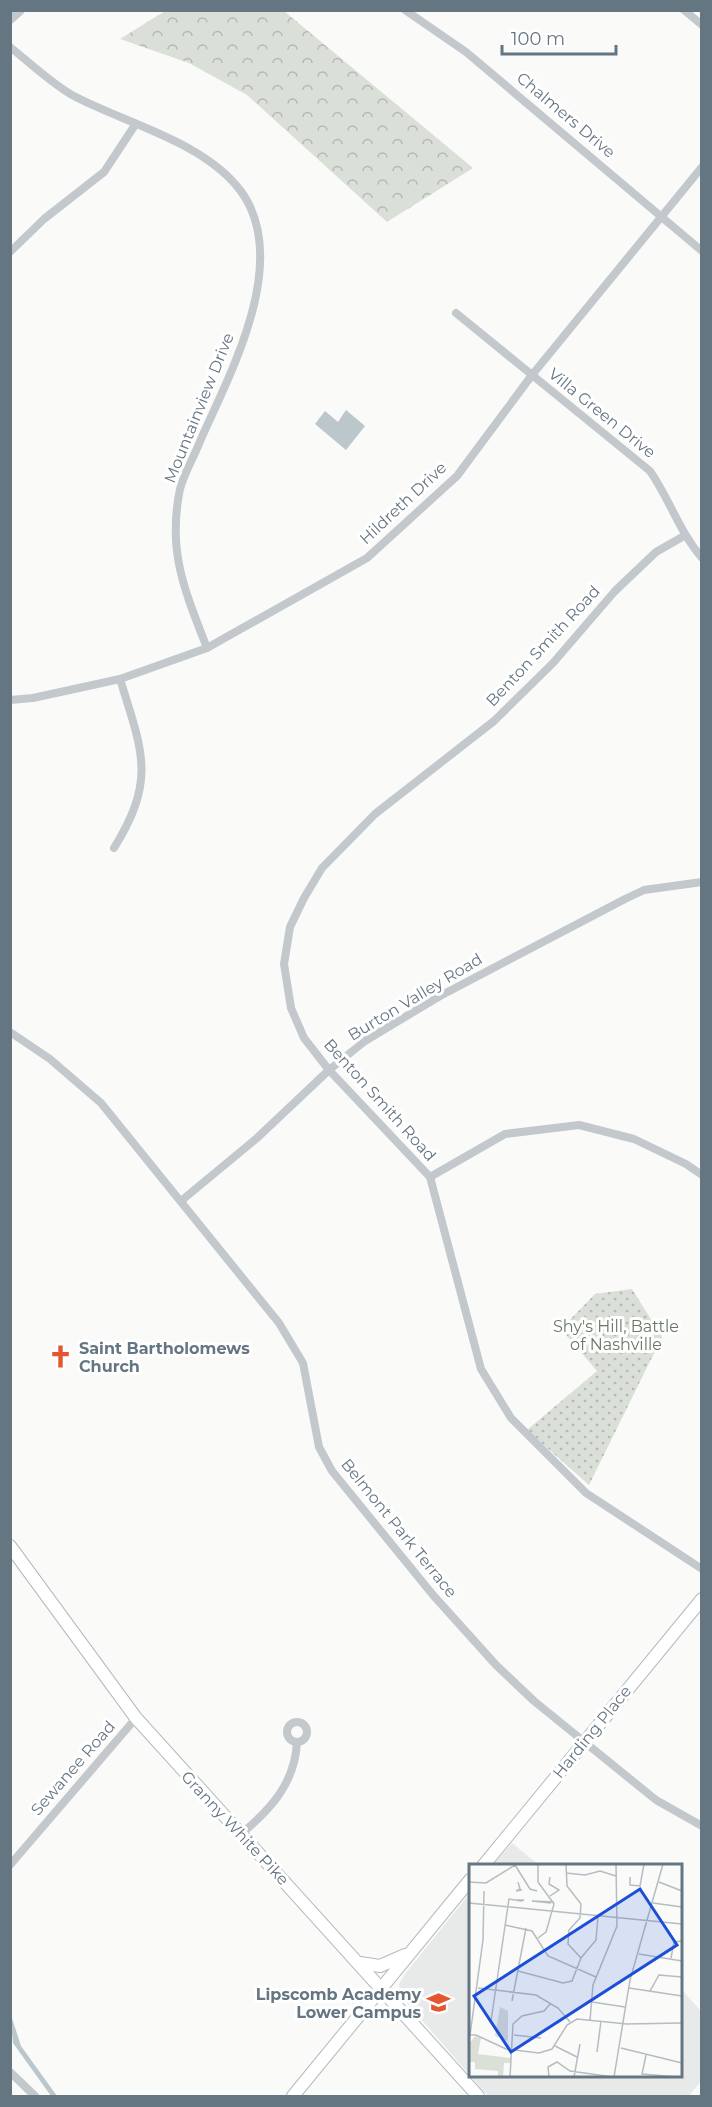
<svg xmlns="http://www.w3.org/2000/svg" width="712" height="2107" font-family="Montserrat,sans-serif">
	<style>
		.built { fill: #e8e9e9 }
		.grass { fill: url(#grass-dots) }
		.forest { fill: url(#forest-crowns) }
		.water { fill: #bbc7cb }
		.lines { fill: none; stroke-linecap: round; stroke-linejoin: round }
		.secondary-casing { stroke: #b3babf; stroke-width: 14 }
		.minor { stroke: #c3c8cc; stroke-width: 8 }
		.tertiary { stroke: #c3c8cc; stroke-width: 10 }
		.secondary { stroke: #fff; stroke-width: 12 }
		.labels { text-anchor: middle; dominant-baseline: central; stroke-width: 6; stroke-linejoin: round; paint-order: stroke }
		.street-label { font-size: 16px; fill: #657683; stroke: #fff }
		.park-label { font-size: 16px; fill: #687a64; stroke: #fff }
		.poi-label { font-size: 16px; font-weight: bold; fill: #657683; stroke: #fff; text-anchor: start }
		.inset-road { fill: none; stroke: #b5bdc2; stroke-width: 1.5 }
		.view { fill: #1d4ed8; fill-opacity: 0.15; stroke: #1d4ed8; stroke-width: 3 }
		.inset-edge { fill: none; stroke: #657683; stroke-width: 3 }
	</style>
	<defs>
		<pattern id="grass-dots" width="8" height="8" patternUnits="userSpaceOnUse" patternTransform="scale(1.5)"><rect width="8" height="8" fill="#dadfd7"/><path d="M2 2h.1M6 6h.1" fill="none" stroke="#b4b9b4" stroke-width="1.8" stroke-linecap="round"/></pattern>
		<pattern id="forest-crowns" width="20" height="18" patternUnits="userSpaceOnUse" patternTransform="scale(1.5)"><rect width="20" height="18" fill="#dadfd7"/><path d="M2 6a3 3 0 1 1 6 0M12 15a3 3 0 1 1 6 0" fill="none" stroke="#b4b9b4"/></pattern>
	</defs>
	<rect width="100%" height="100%" fill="#fafaf8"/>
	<g class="built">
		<path d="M512,1843L539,1865H493Z"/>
		<path d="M470,1893V2076H680L681,1989L701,2011V2081L689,2096H488L400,1995L399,1984L405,1974Z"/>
	</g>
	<path class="grass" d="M632,1289L662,1337L589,1485L527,1430L597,1371L561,1329L595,1294Z"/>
	<path class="forest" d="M165,11H284L473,168L387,222L247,95L189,63L120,39Z"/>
	<g class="water">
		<path d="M346,410L365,426L346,450L315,424L325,411L338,422Z"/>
		<path d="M10,2012L21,2046L57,2096H51L13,2043Z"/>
	</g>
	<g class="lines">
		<defs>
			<g id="secondary">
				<path d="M10,1546L136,1718L478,2096"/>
				<path d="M483,1866L702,1599"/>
				<path d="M360,1963L380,1966L405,1955"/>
				<path d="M293,2096L470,1880"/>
			</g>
		</defs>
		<use href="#secondary" class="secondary-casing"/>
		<g class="minor">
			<path d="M405,10L466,52L702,251"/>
			<path d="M684,10L702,25"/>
			<path d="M10,47C30,63 50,82 72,95C124,123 203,141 240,190C292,259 231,372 201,439C195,455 184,473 180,489C167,552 185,591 207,648"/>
			<path d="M10,252L44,219L104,172L135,125"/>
			<path d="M456,313L650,471C670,500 679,531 702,558"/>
			<path d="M684,536L656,552L615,591L553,663L494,721L375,814L322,868L304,898L290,927L284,964L291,1008L304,1038L329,1070L430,1177L481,1369L511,1418L586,1493L702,1569"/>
			<path d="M10,700L33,698L120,679L207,648L367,558L457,476L532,375L702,167"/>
			<path d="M114,848C157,779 142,751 120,679"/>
			<path d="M10,1032L50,1059L101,1103L279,1323L303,1363L319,1447L332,1471L433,1595L496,1665L534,1701L656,1800L702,1826"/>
			<path d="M430,1177L505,1134L579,1125L634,1139L686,1164L702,1175"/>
			<path d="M181,1201L257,1138L329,1070L365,1041L440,996L625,899L644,890L702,882"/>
			<circle cx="297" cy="1732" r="10"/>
			<path d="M241,1834C271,1809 295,1783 297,1742"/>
			<path d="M10,1865L136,1718"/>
			<path d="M10,2072L35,2096"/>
		</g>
		<path class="tertiary" d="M10,19L20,10"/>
		<use href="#secondary" class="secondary"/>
	</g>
	<defs>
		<symbol id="church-bare" viewBox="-9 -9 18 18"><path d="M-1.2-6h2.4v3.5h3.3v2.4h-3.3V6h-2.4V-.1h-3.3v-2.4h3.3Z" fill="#e4572e" stroke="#fff" stroke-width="2.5" paint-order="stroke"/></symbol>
		<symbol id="school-bare" viewBox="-9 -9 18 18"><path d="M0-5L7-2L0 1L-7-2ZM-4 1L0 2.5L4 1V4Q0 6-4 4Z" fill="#e4572e" stroke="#fff" stroke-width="2.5" paint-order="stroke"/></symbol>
	</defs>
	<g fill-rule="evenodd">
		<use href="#church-bare" x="44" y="1340" width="33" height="33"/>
		<use href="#school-bare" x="422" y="1986" width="33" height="33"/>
	</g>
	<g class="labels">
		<g class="street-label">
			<text transform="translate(566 115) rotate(40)">Chalmers Drive</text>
			<text transform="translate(199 408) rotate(-68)">Mountainview Drive</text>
			<text transform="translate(602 413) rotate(39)">Villa Green Drive</text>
			<text transform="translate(403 503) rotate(-43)">Hildreth Drive</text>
			<text transform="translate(543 646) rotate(-47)">Benton Smith Road</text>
			<text transform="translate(415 997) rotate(-31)">Burton Valley Road</text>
			<text transform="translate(380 1100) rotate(48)">Benton Smith Road</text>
			<text transform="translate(399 1528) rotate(51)">Belmont Park Terrace</text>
			<text transform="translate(592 1732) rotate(-51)">Harding Place</text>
			<text transform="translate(73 1768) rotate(-49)">Sewanee Road</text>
			<text transform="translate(235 1828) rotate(47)">Granny White Pike</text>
		</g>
		<g class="park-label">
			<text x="616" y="1326">Shy's Hill, Battle<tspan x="616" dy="18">of Nashville</tspan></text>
		</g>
		<g class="poi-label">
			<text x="79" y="1348">Saint Bartholomews<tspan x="79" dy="18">Church</tspan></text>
			<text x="421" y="1994" text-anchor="end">Lipscomb Academy<tspan x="421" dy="18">Lower Campus</tspan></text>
		</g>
	</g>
	<g transform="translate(469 1864)">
		<rect width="213" height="213" fill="#fafaf8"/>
		<path d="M31,143L39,147V177L26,172ZM6,172L12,174L9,190L42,194V199H35L34,213H29V207L6,205V198H0V180Z" fill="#dadfd7"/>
		<path class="inset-road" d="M69,0V18L85,40L77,68L69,74M97,0L98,22L112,40L111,54L100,66L99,80L112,94M46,1L61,25L68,27M97,9L116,11L131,7L147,12M161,13V21L171,22L175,0M0,18L17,19L46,1M49,18L51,25L47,27L52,26L51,25M190,18L213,27M81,32L90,26L80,20L81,13M0,39L213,60M82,39L63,37L85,38M184,39L213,43M36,61L63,67L79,92L127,113M170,90L213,97M202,94L205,78L213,77M49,107L94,119L103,117L112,94L127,76L129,52M9,124L67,131L89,144L101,158M160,124L213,132M181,127L190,111L213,113M43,137L57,64M123,138L156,143M121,156L124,121L148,62L147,0M22,157L40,35L52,37L55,36H48M0,171H7L37,185L70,189L83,185L98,161L108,155L158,160L213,159M1,171L14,76L15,27M45,171L72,174M86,182L108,193M152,184L213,199M128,188L132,157M177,191L173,210L208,213M41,213L44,160L53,152L75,147L82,139M80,213L79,203L88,198L101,207L144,213M105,213L111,180M145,213L161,116L194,0"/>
		<path class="view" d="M171,25L208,81L42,188L5,132Z"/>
		<rect width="213" height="213" class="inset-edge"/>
	</g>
	<rect width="712" height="2107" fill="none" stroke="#657683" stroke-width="24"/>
	<path d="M502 45v9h114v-9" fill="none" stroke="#657683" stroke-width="3"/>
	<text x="511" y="45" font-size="18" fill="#657683" stroke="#ffffff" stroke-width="4.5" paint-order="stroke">100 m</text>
</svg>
